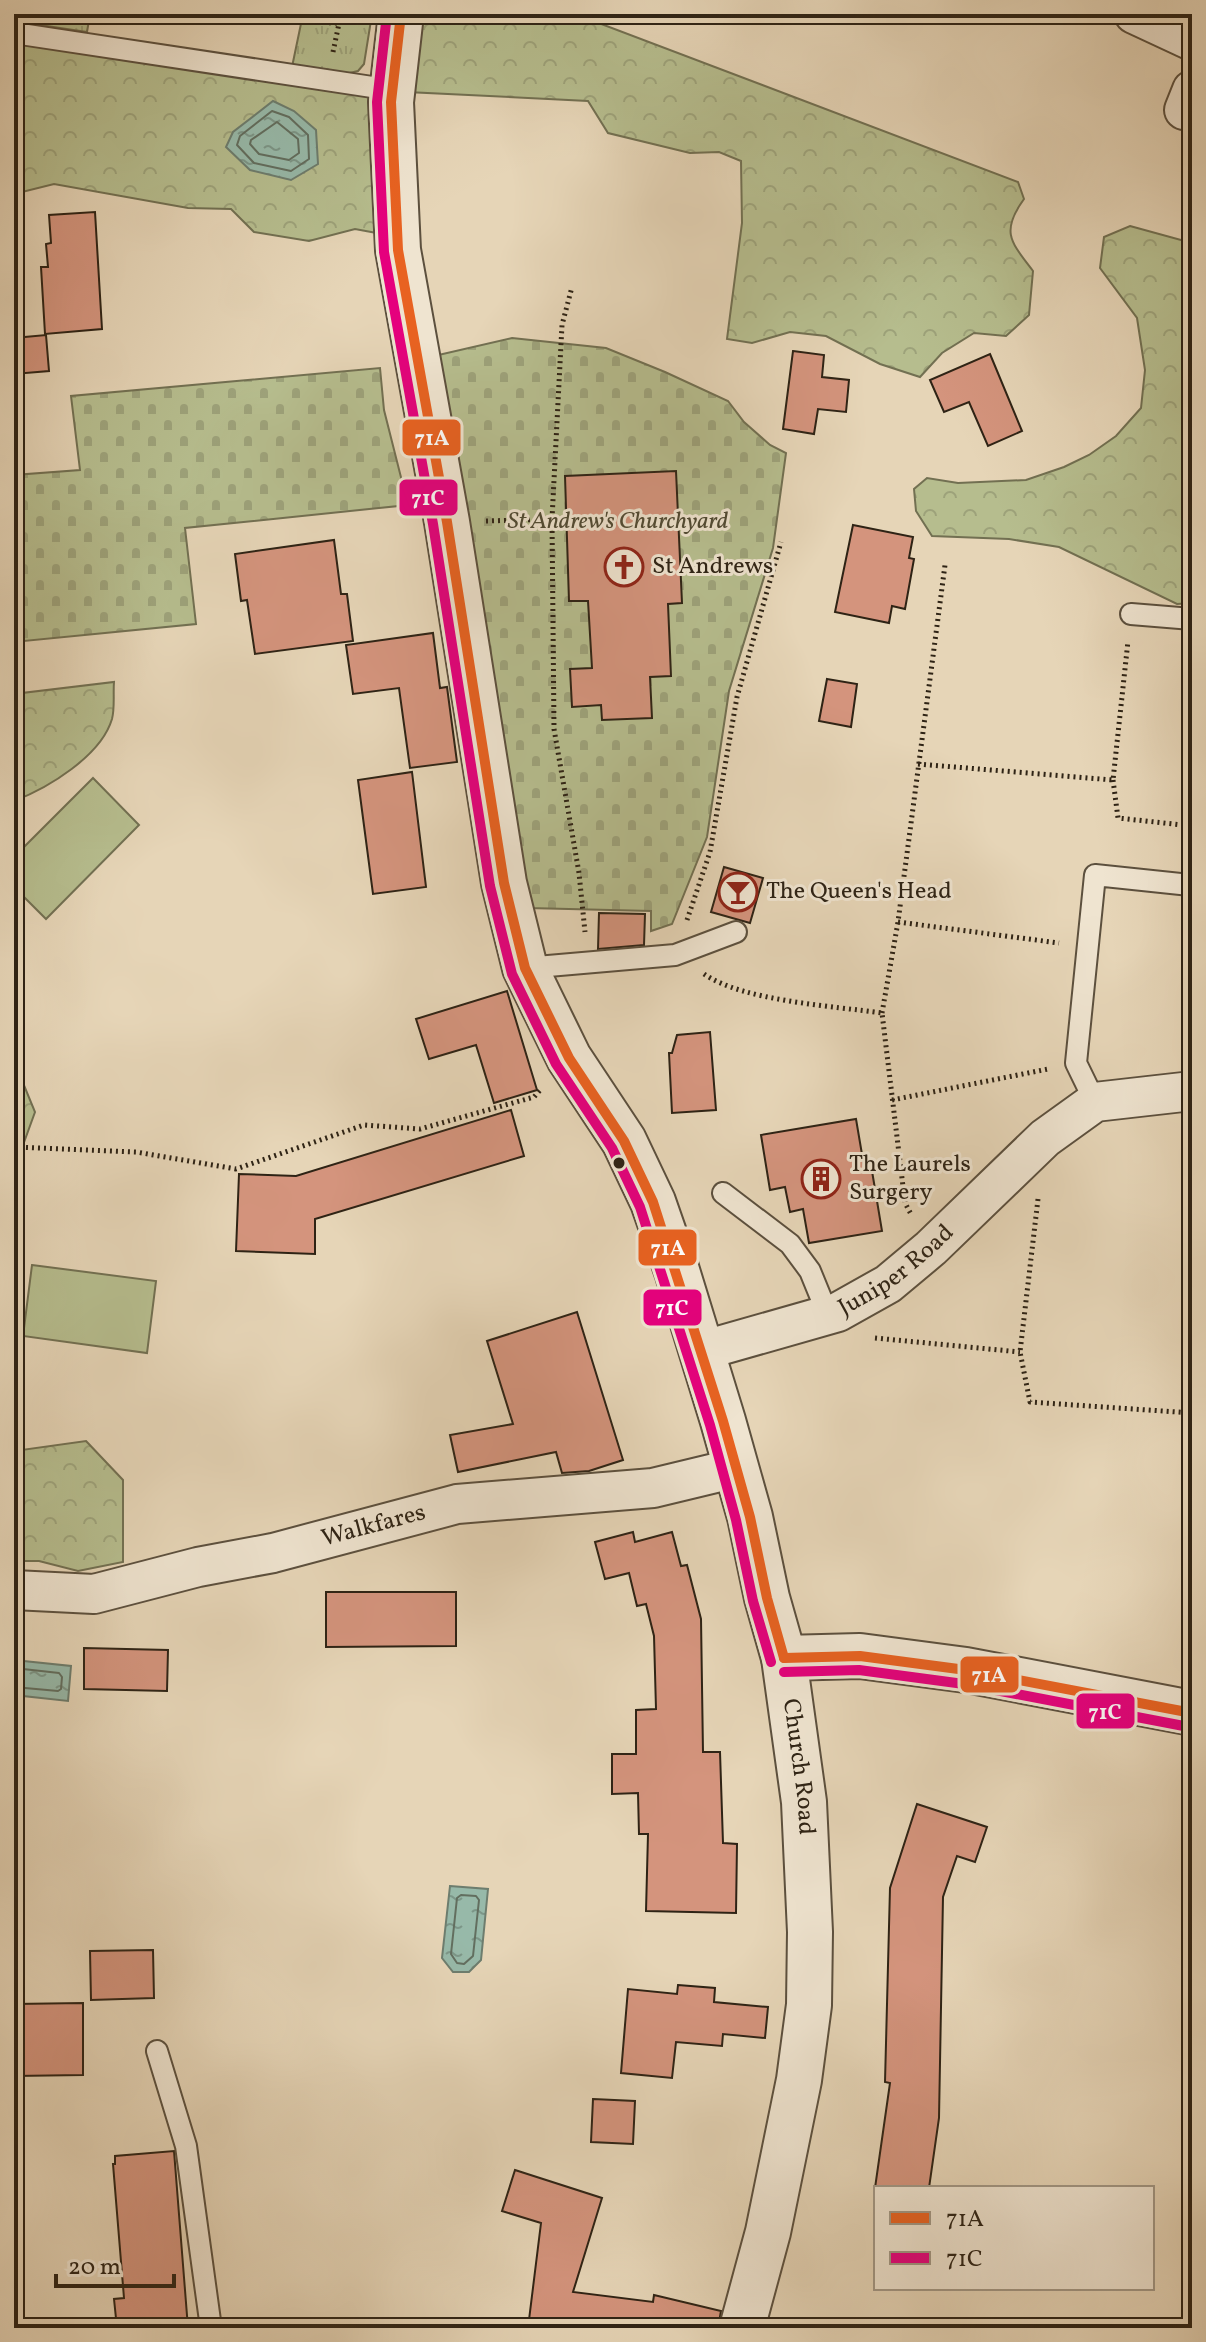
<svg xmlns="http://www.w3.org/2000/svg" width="1206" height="2342" font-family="Vollkorn,serif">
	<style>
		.grass { fill: url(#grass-tufts); stroke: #727052; stroke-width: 2 }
		.forest { fill: url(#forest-crowns); stroke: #727052; stroke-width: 2 }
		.cemetery { fill: url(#cemetery-stones); stroke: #727052; stroke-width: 2 }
		.garden { fill: #b6bd8e; stroke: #727052; stroke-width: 2 }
		.water { fill: url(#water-ripples); stroke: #6d7d6e; stroke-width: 2 }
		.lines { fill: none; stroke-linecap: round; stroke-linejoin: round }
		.shore { stroke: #626e5f; stroke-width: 2 }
		.building { fill: #d4947d; stroke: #2e2315; stroke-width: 2 }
		.service-casing { stroke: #5c503e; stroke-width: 24 }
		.minor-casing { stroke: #5c503e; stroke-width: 42 }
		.tertiary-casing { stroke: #5c503e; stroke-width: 48 }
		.path { stroke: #2e2315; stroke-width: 5; stroke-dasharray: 2 4; stroke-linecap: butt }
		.service { stroke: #efe4d0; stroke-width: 20 }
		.minor { stroke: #efe4d0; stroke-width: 38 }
		.tertiary { stroke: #efe4d0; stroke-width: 44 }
		.bus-1-casing { stroke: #efe4d0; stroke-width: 16 }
		.bus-2-casing { stroke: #efe4d0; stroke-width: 16 }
		.bus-1 { stroke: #e86221; stroke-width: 10 }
		.bus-2 { stroke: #e5007d; stroke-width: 10 }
		.bus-dot { fill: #2e2315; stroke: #efe4d0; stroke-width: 3 }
		.labels { text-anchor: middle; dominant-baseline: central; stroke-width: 6; stroke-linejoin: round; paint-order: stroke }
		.park-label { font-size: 24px; font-style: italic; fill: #504a33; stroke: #efe4d0 }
		.poi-label { font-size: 24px; fill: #2e2315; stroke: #efe4d0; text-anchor: start }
		.street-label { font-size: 24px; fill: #2e2315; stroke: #efe4d0 }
		.line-badge { stroke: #efe4d0; stroke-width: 3 }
		.badge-label { font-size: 22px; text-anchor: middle; font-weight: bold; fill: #fff }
	</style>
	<defs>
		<pattern id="grass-tufts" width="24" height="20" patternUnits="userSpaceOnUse" patternTransform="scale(2)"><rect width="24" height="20" fill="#b6bd8e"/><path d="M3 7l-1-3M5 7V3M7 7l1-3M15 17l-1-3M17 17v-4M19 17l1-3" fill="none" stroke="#9da27a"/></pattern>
		<pattern id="forest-crowns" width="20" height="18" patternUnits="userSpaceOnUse" patternTransform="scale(2)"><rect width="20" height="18" fill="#b6bd8e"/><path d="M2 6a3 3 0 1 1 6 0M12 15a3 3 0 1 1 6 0" fill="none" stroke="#9da27a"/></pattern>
		<pattern id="cemetery-stones" width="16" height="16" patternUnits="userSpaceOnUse" patternTransform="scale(2)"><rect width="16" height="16" fill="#b6bd8e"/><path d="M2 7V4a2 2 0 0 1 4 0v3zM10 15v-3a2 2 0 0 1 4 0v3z" fill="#9da27a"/></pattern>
		<pattern id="water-ripples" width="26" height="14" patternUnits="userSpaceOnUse" patternTransform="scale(2)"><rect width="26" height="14" fill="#97b9a9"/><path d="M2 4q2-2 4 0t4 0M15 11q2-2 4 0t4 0" fill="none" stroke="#7c9688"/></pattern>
	</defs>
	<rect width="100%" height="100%" fill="#e6d5b7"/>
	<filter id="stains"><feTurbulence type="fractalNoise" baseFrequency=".0025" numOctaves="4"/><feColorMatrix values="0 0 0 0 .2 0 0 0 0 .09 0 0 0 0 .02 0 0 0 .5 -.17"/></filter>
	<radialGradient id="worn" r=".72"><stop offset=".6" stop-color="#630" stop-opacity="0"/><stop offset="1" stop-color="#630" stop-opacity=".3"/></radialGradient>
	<g class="grass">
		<path d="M43,14H90L87,32L40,25Z"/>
		<path d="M303,14H372L364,64L358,71L345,74L292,67Z"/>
	</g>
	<g class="forest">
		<path d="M416,14H575L1018,182L1024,199C1000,232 1011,242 1033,271L1029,315L1006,336L974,333L942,353L920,377L880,364L826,336L790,332L752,343L727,339L742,223L741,161L719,152L690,153L608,133L588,101L407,92Z"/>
		<path d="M14,43L378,97L382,234L355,229L309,241L254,232L231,209L188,208L54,184L14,194Z"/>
		<path d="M1130,226L1192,243V603L1177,604L1059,547L1009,539L932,536L916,511L914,489L927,478L958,483L1026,480L1064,467L1089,455L1116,436L1141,408L1145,370L1137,318L1100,268L1104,237Z"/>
		<path d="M114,682C113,693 115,708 112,719C101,756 48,788 14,801V694Z"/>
		<path d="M14,1061L35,1112L14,1170Z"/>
		<path d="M86,1441L123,1480V1562L78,1571L39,1561H14V1451Z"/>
	</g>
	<g class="cemetery">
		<path d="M512,338L606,348L665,372L728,401L744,422L770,445L786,453L773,548L729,691L707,837L672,924L651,931V911L528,908L434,356Z"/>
		<path d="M380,368L384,410L408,505L185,528L196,624L14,642V475L80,470L71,396Z"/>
	</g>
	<g class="garden">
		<path d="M93,778L139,825L46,919L14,887V857Z"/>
		<path d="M32,1265L156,1281L147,1353L23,1336Z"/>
	</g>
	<g class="water">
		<path d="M273,101L294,111L316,130L318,164L291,180L250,170L226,147L233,132Z"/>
		<path d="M14,1660L71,1666L68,1701L14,1695Z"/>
		<path d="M450,1886L488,1889L481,1960L469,1972H453L442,1958Z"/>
	</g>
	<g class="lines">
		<g class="shore">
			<path d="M272,111L289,117L308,135L309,159L291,171L254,163L237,145L240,136Z"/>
			<path d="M277,122L298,139L299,153L289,160L259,154L250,144L251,140Z"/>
			<path d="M14,1668L59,1673L62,1677L61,1689L58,1691L14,1687"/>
			<path d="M461,1895L476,1896L479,1900L473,1956L464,1964L457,1963L451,1954L457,1898Z"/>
		</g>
	</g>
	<g class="building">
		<path d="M95,212L102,329L45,334L41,267H48L46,244L51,243L49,215Z"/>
		<path d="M46,335L49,371L14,374V338Z"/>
		<path d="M793,351L824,355L822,377L849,380L846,412L818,409L814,434L783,429Z"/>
		<path d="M990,354L1022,431L988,446L969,402L944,412L930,380Z"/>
		<path d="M676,471L682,603L668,604L671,676L650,677L652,718L602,720L601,705L572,707L570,669L592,668L588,601H569L565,476Z"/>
		<path d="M853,525L913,537L909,558L914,559L905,609L892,606L889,623L835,612Z"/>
		<path d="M334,540L341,594H347L353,641L255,654L247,600L241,601L235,554Z"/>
		<path d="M433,633L440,688L447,687L457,762L410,768L399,688L353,694L346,645Z"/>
		<path d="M827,679L857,684L851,727L819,721Z"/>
		<path d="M412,772L426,887L373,894L358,780Z"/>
		<path d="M724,867L763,878L750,923L711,912Z"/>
		<path d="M599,913L645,914L644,945L598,949Z"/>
		<path d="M507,991L537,1090L494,1103L476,1045L429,1059L416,1019Z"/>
		<path d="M710,1032L716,1110L672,1113L669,1053H672L677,1035Z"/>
		<path d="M511,1110L524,1156L315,1219V1254L236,1251L239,1174L296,1176Z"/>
		<path d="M856,1119L865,1172L872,1171L882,1231L809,1243L803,1209L790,1212L785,1187L770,1190L761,1135Z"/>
		<path d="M577,1312L623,1460L589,1471L562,1473L556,1452L458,1472L450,1435L513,1424L487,1341Z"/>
		<path d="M633,1532L635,1542L672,1532L681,1566L687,1565L701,1619L703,1752H720L723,1843L737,1844L736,1913L646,1911L648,1834H639L638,1793L612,1794V1754H636V1710L656,1709L654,1636L646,1604L637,1606L629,1573L605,1579L595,1542Z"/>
		<path d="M326,1592H456V1646L326,1647Z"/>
		<path d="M84,1648L168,1650L167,1691L84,1689Z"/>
		<path d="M917,1804L987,1827L975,1862L957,1856L943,1897L939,2118L929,2188H875L890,2083L885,2082L890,1888Z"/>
		<path d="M153,1950L154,1998L91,2000L90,1951Z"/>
		<path d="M678,1985L715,1988L714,2002L768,2007L765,2038L723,2034L722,2046L676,2042L672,2078L621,2073L628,1989L677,1994Z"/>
		<path d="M83,2003V2075L14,2076V2004Z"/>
		<path d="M593,2099L635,2101L633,2144L591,2142Z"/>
		<path d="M174,2151L188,2328H117L114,2299L124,2298L113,2164H115V2156Z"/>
		<path d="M515,2170L602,2198L573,2292L653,2302L654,2295L721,2311L718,2328H528L541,2223L502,2211Z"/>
	</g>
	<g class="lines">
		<defs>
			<g id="service">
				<path d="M14,33L392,90"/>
				<path d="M1131,614L1192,619"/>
				<path d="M525,968L675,955L736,932"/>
				<path d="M1095,1102L1076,1063L1095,875L1190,885"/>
				<path d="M723,1193L790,1244L810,1271L828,1315"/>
				<path d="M157,2051L186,2146L211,2328"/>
			</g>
			<g id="minor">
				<path d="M1134,14L1192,41"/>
				<path d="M1184,110L1192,90"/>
				<path id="s1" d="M701,1351L838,1312L888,1284L931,1248L1045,1138L1095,1102L1192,1091"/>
				<path id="s2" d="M14,1590L94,1594L198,1567L273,1553L457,1504L653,1488L736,1468"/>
			</g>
			<g id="tertiary">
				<path id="s3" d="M401,14L391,102L398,250L447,522L504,883L525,968L569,1058L624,1141L653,1202L677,1271L723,1421L750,1517L767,1598L784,1658L804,1802L810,1932L809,2005L799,2080L768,2232L742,2328"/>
				<path d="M784,1658L860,1656L966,1670L1192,1713"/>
			</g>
		</defs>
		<use href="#service" class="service-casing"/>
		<use href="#minor" class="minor-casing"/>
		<use href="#tertiary" class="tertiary-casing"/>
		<g class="path">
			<path d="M305,22L339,23"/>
			<path d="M333,52L341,14"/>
			<path d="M552,519L562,325L572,287"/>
			<path d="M486,521L552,519L554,729L579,873L585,932"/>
			<path d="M918,764L1113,780L1128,641"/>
			<path d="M1113,780L1118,818L1192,826"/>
			<path d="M687,920L710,852L737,697L781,542"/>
			<path d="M898,922L1059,943"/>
			<path d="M704,974C743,1001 833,1006 882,1013L905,1203L912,1216"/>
			<path d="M882,1013L898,922L945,565"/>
			<path d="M892,1100L1048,1069"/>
			<path d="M14,1147L136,1152L236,1169L364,1125L420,1129L534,1097L540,1090"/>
			<path d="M1038,1199L1020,1352L1030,1402L1192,1413"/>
			<path d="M875,1338L1020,1352"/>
		</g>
		<use href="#service" class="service"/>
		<use href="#minor" class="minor"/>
		<use href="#tertiary" class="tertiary"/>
		<defs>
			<g id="bus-1">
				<path d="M401,14L391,102L398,250L447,522L504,883L525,968L569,1058L624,1141L653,1202L723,1421L750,1517L767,1598L784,1658"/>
				<path d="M784,1658L860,1656L966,1670L1192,1713"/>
			</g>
			<g id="bus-2">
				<path d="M387,14L377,102L384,252L433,524L490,886L512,974L556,1064L612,1148L640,1207L710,1425L736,1520L753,1601L771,1662"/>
				<path d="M784,1672L859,1670L964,1684L1189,1727"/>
			</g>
		</defs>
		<use href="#bus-1" class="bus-1-casing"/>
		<use href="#bus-2" class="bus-2-casing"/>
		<use href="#bus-1" class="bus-1"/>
		<use href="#bus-2" class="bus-2"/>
	</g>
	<defs>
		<symbol id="church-ring" viewBox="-11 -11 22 22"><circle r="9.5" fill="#efe4d0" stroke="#8f2418" stroke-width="1.5"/><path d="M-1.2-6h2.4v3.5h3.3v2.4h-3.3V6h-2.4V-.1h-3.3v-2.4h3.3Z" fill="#8f2418"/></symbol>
		<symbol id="bar-ring" viewBox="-11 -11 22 22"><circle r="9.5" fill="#efe4d0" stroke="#8f2418" stroke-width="1.5"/><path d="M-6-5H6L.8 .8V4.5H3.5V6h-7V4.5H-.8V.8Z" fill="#8f2418"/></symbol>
		<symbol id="building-ring" viewBox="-11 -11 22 22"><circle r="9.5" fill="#efe4d0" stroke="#8f2418" stroke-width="1.5"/><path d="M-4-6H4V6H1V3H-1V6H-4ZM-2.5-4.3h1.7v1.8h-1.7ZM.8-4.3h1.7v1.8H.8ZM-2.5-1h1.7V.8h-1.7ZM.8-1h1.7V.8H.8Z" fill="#8f2418"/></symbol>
	</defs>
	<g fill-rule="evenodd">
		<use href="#church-ring" x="602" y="545" width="44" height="44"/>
		<use href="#bar-ring" x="716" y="870" width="44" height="44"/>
		<use href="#building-ring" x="799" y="1157" width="44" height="44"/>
	</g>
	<circle class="bus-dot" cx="619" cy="1163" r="7"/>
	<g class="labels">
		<g class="park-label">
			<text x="618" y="522">St Andrew's Churchyard</text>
		</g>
		<g class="poi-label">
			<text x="652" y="567">St Andrews</text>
			<text x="766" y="892">The Queen's Head</text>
			<text x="849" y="1165">The Laurels<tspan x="849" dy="28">Surgery</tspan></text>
		</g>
		<g class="street-label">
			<text stroke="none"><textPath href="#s1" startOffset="214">Juniper Road</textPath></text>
			<text stroke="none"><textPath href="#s2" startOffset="368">Walkfares</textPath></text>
			<text stroke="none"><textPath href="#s3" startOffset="1818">Church Road</textPath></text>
		</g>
	</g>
	<g class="line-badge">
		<rect x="401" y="418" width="61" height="39" rx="8" fill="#e86221"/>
		<rect x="398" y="478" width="61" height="39" rx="8" fill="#e5007d"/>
		<rect x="637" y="1228" width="61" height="39" rx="8" fill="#e86221"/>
		<rect x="642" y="1288" width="61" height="39" rx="8" fill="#e5007d"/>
		<rect x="959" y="1655" width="61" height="39" rx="8" fill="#e86221"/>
		<rect x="1075" y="1692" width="61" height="38" rx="8" fill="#e5007d"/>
	</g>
	<g class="badge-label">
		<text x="432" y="445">71A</text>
		<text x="428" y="505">71C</text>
		<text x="668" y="1255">71A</text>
		<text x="672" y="1315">71C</text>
		<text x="989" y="1682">71A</text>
		<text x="1105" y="1719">71C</text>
	</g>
	<rect width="1206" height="2342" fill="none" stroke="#e6d5b7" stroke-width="48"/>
	<rect x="16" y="16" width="1174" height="2310" fill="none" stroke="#2e2315" stroke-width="4"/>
	<rect x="24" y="24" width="1158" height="2294" fill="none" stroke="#2e2315" stroke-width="2"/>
	<rect x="874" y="2186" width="280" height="104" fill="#efe4d0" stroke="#a29785" stroke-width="2"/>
	<rect x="890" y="2212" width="40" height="12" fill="#e86221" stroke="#a29785" stroke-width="2"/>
	<text x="946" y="2226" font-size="24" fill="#2e2315">71A</text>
	<rect x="890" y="2252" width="40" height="12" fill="#e5007d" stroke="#a29785" stroke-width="2"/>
	<text x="946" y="2266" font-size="24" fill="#2e2315">71C</text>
	<path d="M56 2274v12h118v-12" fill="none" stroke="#2e2315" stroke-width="4"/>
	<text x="68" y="2274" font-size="24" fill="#2e2315" stroke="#efe4d0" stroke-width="6" paint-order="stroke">20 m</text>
	<rect width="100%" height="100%" filter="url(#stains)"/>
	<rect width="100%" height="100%" fill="url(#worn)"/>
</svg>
